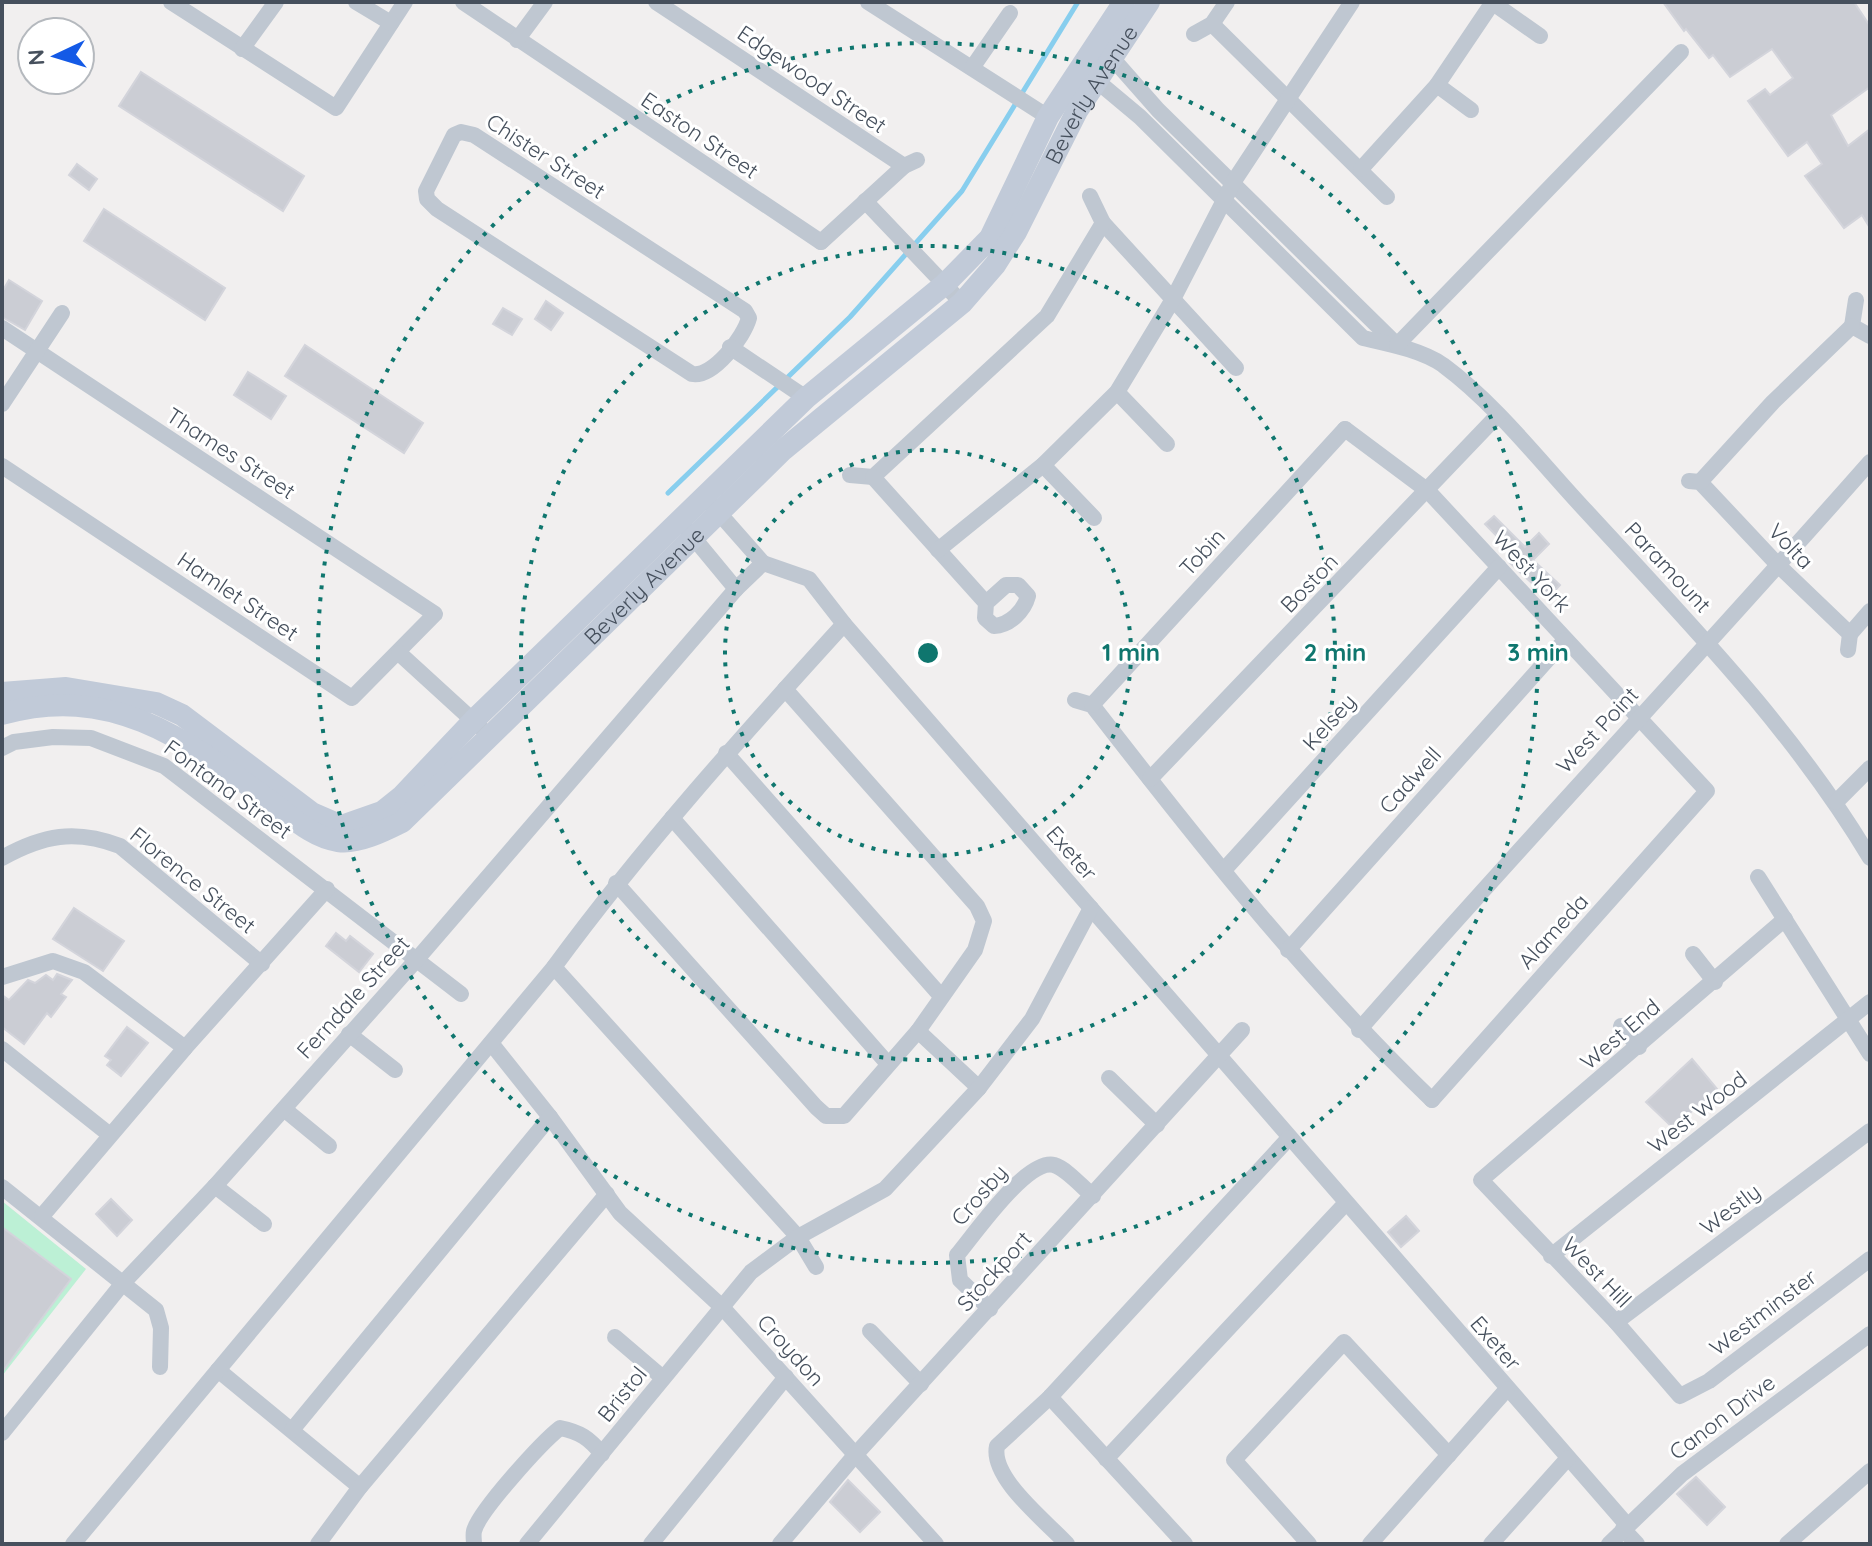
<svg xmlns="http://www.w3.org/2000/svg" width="1872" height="1546" font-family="Quicksand,sans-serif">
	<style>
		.green { fill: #bcf0d5 }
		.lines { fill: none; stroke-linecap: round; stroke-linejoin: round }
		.stream { stroke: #88ceee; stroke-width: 5 }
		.building { fill: #cbcdd4; stroke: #d3d4db; stroke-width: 2 }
		.street { stroke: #bfc7d1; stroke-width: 16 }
		.secondary { stroke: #c1cad8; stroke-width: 22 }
		.ring { fill: none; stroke: #0f766e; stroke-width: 4; stroke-dasharray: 4 8 }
		.labels { text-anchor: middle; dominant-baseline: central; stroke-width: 6; stroke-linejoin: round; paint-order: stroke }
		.street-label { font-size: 22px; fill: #46505d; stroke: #fff }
		.centre { fill: #0f766e; stroke: #fff; stroke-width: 4 }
		.ring-label { font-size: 24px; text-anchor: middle; font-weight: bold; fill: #0f766e; stroke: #fff; stroke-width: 6; stroke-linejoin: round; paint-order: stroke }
	</style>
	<rect width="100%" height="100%" fill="#f1efef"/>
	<path class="green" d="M2,1201L86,1269L2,1376Z"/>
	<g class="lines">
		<path class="stream" d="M668,493L850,317L962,191L1078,2"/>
	</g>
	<g class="building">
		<path d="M1663,2H1854L1870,26V87L1831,115L1848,146L1870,129V228L1862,215L1844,228L1805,176L1822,164L1807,142L1788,156L1748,101L1765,89L1770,95L1793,78L1772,49L1730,77L1713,55L1709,58L1686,29L1684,31Z"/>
		<path d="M141,72L304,176L283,211L119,106Z"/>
		<path d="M77,164L97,179L89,190L69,175Z"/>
		<path d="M104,209L225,288L205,320L84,241Z"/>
		<path d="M9,280L42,301L25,330L2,317V292Z"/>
		<path d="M546,301L563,313L551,330L535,319Z"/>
		<path d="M503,308L522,319L512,335L493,324Z"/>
		<path d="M305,345L423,423L404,453L285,376Z"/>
		<path d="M248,372L286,396L271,419L234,395Z"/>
		<path d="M1494,516L1525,547L1539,533L1549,544L1533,560L1560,585L1548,598L1510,563L1516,556L1485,524Z"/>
		<path d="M74,908L124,941L103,971L53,939Z"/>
		<path d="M336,933L346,941L350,936L373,954L359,972L326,946Z"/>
		<path d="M57,974L72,980L61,994L66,997L51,1017L47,1013L24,1044L2,1027V995L9,1000L28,980L35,983L46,975L53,980Z"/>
		<path d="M127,1027L148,1043L121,1076L107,1065L111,1060L105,1056Z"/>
		<path d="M1692,1059L1717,1089L1673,1128L1646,1102Z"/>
		<path d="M111,1199L132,1220L117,1236L96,1214Z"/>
		<path d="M1406,1216L1419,1231L1401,1247L1388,1232Z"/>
		<path d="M2,1227L71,1279L2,1372Z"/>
		<path d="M1696,1477L1725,1507L1707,1525L1677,1494Z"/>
		<path d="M848,1480L880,1512L860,1532L830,1502Z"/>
	</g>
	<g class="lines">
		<g class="street">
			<path d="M171,2L336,108L405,2"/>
			<path d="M356,2L391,23"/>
			<path d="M463,2L821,242"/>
			<path d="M656,2L904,166"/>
			<path d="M868,2L1048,117"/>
			<path d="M1493,3L1540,36"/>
			<path d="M1212,24L1387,197"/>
			<path d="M1194,34L1212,24L1227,2"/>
			<path d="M517,40L545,2"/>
			<path d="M242,49L276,2"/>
			<path d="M1106,51L1158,110L1396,344"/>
			<path d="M972,68L1010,13"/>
			<path d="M1091,76L1140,117L1363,338C1389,344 1421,350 1443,365C1497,405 1541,463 1587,512C1687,621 1794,730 1870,858"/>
			<path d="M1437,85L1471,110"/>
			<path d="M461,132L474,135L745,311L749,318C744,337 713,378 692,374L437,209L427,199L426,191L454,135Z"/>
			<path d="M1361,169L1437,85L1493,2"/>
			<path d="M865,201L962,303"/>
			<path d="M1103,223L1236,368"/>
			<path d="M821,242L904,166L917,160"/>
			<path d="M1856,300L1852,326L1870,336"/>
			<path d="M2,328L435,614L352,698L2,466"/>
			<path d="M1397,345L1681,52"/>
			<path d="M730,347L806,398"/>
			<path d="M1117,392L1167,444"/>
			<path d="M2,404L62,313"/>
			<path d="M1345,429L1428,491L1707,791L1432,1100"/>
			<path d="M1043,465L1094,518"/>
			<path d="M850,475L873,477L1047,316L1103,223L1090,196"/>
			<path d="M873,477L986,603L985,618L994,626C1010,625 1024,611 1028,596L1018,585H1006L986,603"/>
			<path d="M1689,481L1700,482L1779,566L1850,634L1848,650"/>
			<path d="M1700,482L1773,402L1852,326"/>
			<path d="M688,531L736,589"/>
			<path d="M938,550L1043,465L1117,392L1172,301L1234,181L1352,2"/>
			<path d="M763,563L809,579L844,624"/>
			<path d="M1850,634L1870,611"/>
			<path d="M399,653L480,727"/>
			<path d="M1075,700L1092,705C1199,843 1306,979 1432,1100"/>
			<path d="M1092,705L1345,429"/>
			<path d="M2,748L14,742L53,737L91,738L164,766L461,994"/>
			<path d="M726,753L940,995"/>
			<path d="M1150,779L1498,415"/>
			<path d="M1836,802L1870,768"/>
			<path d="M672,818L888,1064"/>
			<path d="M2,858C43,835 75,829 120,846L262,964"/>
			<path d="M1224,870L1499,567"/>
			<path d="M1758,877L1870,1054"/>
			<path d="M616,883L816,1107L826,1116H844L918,1031L975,950L984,921L977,906L785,689"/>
			<path d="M1785,919L1481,1180L1616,1322L1680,1396L1709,1381L1870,1259"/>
			<path d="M1288,950L1565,640"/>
			<path d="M1693,954L1715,982"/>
			<path d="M554,967L798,1237L816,1267"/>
			<path d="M2,977L53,961L84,972L185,1048"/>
			<path d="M1621,1026L1639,1047"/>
			<path d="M1359,1030C1527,838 1702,653 1870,462"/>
			<path d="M918,1031L979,1088"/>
			<path d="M349,1034L395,1070"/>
			<path d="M491,1043L550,1117L620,1213L722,1307L936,1544"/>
			<path d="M2,1049L110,1135"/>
			<path d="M1109,1078L1157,1125"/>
			<path d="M284,1109L329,1146"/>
			<path d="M215,1186L264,1224"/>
			<path d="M2,1187L156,1310L161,1328L160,1367"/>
			<path d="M42,1216L185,1048L327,889"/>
			<path d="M1551,1256L1870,1002"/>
			<path d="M990,1309L960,1280L957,1255C974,1235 1027,1158 1054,1165C1067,1169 1082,1187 1093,1196"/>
			<path d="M1616,1322L1870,1131"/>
			<path d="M870,1331L921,1384"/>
			<path d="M615,1337L663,1378"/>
			<path d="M218,1370L360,1487"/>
			<path d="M1050,1397L1185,1544"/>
			<path d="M292,1430L550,1117"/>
			<path d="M2,1433L123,1283L215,1186L418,958L736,589L763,563L711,504"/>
			<path d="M1106,1459L1345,1204"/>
			<path d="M1623,1529L1637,1544"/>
			<path d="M73,1544L554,967C643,846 743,735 844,624L1627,1525"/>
			<path d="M318,1544L360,1487L607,1194"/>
			<path d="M474,1544C474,1540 473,1535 474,1531C479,1511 542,1442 560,1428C580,1432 589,1438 602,1454"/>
			<path d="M527,1544L751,1272L798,1237L885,1189L979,1088L1032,1019L1091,908"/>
			<path d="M651,1544L786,1377"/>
			<path d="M780,1544L856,1454L1242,1030"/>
			<path d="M1067,1544C1046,1521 990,1478 997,1446L1050,1397L1289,1138"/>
			<path d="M1309,1544L1234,1460L1344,1342L1449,1455"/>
			<path d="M1370,1544L1507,1389"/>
			<path d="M1491,1544L1568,1458"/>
			<path d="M1609,1544L1682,1474L1870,1334"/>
			<path d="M1787,1544L1870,1471"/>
		</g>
		<g class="secondary">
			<path d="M2,693L66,688L156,703L182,715L312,813L342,826L382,812L402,796L473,721L806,398L945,284L990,238L1048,117L1124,2"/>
			<path id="s1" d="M2,714C112,683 185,739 270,801C291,816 311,837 338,841C358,844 384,831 402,822L783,450L962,303L995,265L1016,232L1077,111L1149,2"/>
		</g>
	</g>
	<g class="ring">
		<circle cx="928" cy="653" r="203"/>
		<circle cx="928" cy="653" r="407"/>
		<circle cx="928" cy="653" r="610"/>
	</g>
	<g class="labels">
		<g class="street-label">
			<text transform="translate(812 79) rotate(34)">Edgewood Street</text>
			<text stroke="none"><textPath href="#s1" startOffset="1452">Beverly Avenue</textPath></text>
			<text transform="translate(700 135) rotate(34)">Easton Street</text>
			<text transform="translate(546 156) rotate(33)">Chister Street</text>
			<text transform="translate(231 453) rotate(33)">Thames Street</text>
			<text transform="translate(1791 546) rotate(46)">Volta</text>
			<text transform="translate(1202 552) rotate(-47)">Tobin</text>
			<text transform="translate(1668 567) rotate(47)">Paramount</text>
			<text transform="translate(1532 571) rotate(47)">West York</text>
			<text transform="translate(1309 583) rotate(-46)">Boston</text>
			<text stroke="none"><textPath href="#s1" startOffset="780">Beverly Avenue</textPath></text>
			<text transform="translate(238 596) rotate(34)">Hamlet Street</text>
			<text transform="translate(1329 722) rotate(-48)">Kelsey</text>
			<text transform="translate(1597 730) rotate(-47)">West Point</text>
			<text transform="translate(1410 780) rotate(-48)">Cadwell</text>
			<text transform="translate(228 789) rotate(36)">Fontana Street</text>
			<text transform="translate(1072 853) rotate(49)">Exeter</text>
			<text transform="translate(193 880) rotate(39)">Florence Street</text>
			<text transform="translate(1553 931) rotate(-48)">Alameda</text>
			<text transform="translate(353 997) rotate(-48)">Ferndale Street</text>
			<text transform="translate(1620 1034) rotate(-40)">West End</text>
			<text transform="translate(1697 1112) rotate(-38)">West Wood</text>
			<text transform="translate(979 1195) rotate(-49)">Crosby</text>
			<text transform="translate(1730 1209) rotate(-37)">Westly</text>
			<text transform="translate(994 1271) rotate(-48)">Stockport</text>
			<text transform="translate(1597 1272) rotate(46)">West Hill</text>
			<text transform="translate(1763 1312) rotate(-37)">Westminster</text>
			<text transform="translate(1496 1343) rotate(49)">Exeter</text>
			<text transform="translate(791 1350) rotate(48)">Croydon</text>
			<text transform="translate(622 1394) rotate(-51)">Bristol</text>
			<text transform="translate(1722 1417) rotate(-37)">Canon Drive</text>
		</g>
	</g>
	<circle cx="928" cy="653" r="12" class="centre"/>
	<g class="ring-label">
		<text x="1131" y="661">1 min</text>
		<text x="1335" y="661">2 min</text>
		<text x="1538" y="661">3 min</text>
	</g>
	<rect width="1872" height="1546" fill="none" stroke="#46505d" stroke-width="8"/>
	<g transform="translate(56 56) rotate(266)"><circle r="38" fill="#ffffff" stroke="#b5b9be" stroke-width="2"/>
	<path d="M0-6L14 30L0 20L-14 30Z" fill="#145ae6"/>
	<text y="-12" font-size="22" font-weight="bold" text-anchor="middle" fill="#46505d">N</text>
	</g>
</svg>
